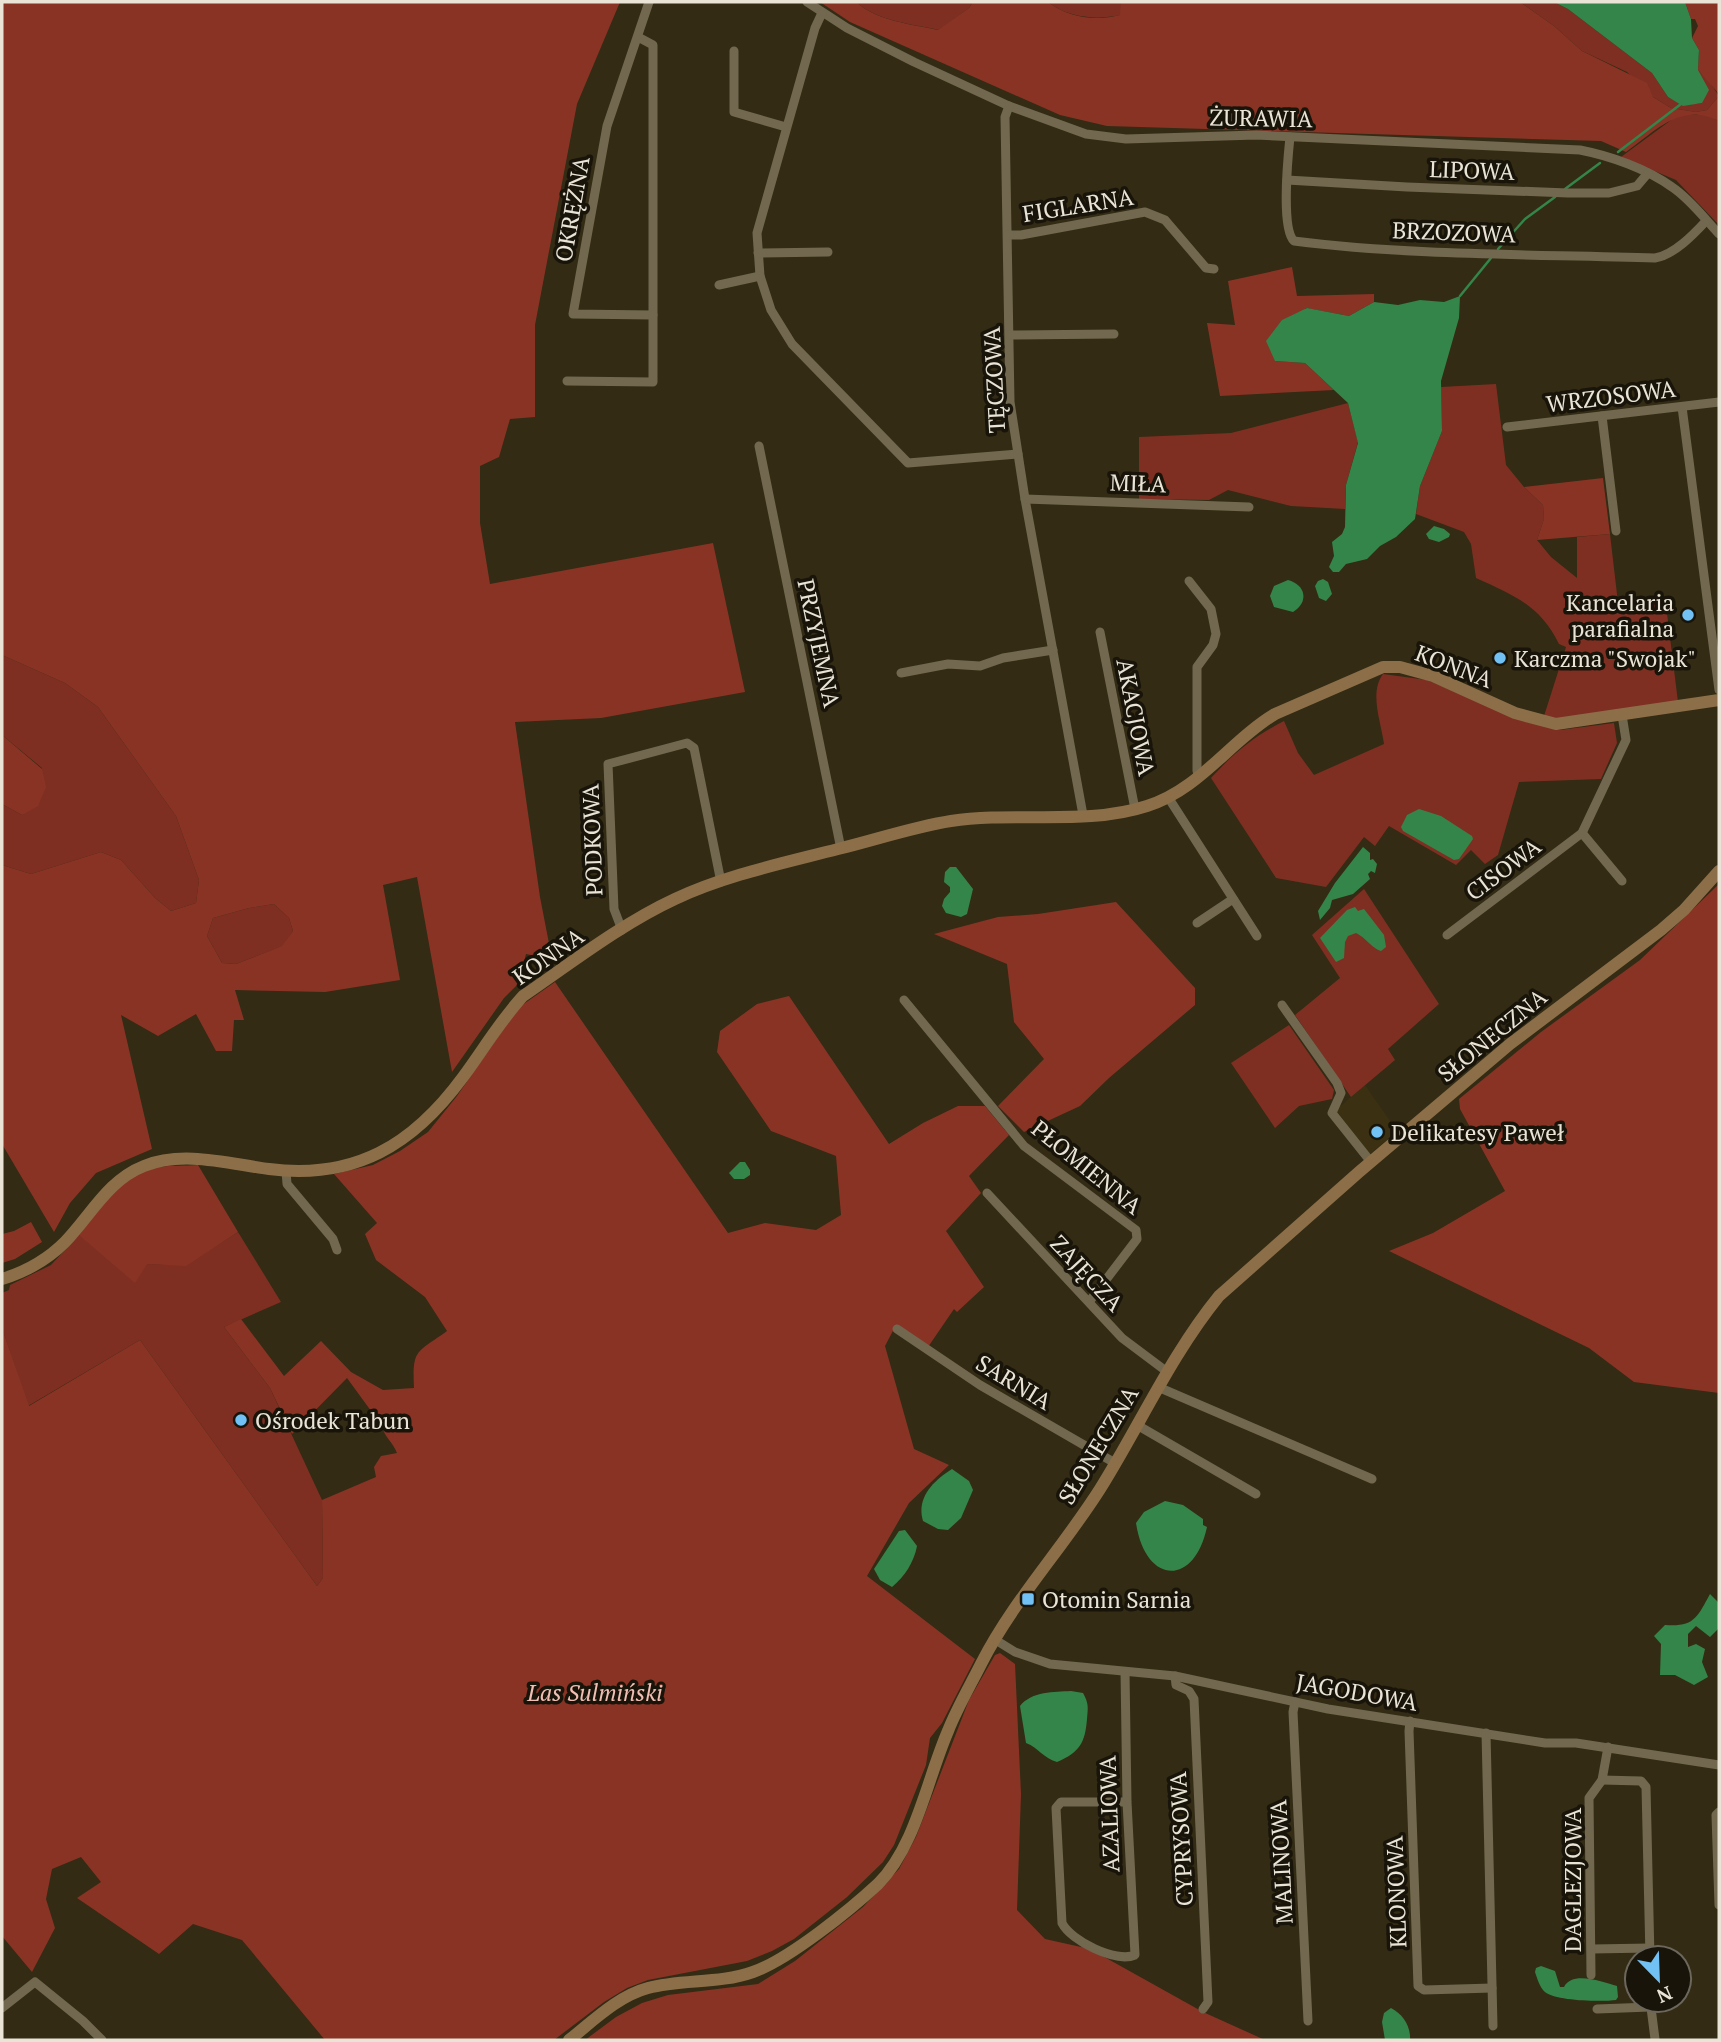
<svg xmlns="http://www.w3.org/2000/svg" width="1721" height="2042" font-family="'PT Serif',serif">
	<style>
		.built { fill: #3b3011 }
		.green { fill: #7e2f22 }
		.forest { fill: #893325; fill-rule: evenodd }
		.water { fill: #34854a }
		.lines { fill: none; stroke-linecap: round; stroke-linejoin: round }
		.stream { stroke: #34854a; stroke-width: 2.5 }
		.street { stroke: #71684f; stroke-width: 9 }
		.secondary { stroke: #8c6f48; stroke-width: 12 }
		.poi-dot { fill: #71c1f4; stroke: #18140a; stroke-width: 2.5 }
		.labels { text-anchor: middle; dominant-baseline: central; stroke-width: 7; stroke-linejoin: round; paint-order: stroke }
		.street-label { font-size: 23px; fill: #e9e4d6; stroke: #18140a }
		.poi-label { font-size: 23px; fill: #e9e4d6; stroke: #18140a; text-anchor: start }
		.park-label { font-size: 23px; font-style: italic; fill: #f1beb4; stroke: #18140a }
	</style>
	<rect width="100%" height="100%" fill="#332b14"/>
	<path class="built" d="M1365,1085L1397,1131L1370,1154L1336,1110Z"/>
	<g class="green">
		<path d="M857,2H973L969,8L939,30C916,25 873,20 857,2Z"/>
		<path d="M1048,2H1121V15C1096,20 1068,18 1048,2Z"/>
		<path d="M1520,2H1554L1568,9L1652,73L1668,97L1683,105L1702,103L1698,70L1709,81L1719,96L1707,110L1696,112L1671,108L1653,97L1627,72L1582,51L1554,26Z"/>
		<path d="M1678,115H1707L1719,121V225L1676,180L1621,157Z"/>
		<path d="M1496,384L1506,465L1524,487L1543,505L1544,519L1537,540L1551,557L1577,578V537L1610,534L1618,603L1665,597L1678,702L1560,719L1544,716L1566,647L1559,644C1540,605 1513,595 1476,578L1471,544L1464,532L1416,514L1420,486L1442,431L1441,387Z"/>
		<path d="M1348,403L1358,442L1346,485L1345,509L1291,506L1228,490L1209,500L1139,499V437L1231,433Z"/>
		<path d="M2,655L65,683L98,707L176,816L199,880L196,903L171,911L155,898L121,860L101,852L31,874L2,865V804L22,815L42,768L2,735Z"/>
		<path d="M1383,674L1427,680L1522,720L1560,730L1614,723L1617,743L1601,779L1519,782L1498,855L1485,864L1471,850L1456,865L1389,826L1375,846L1364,837L1326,887L1276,878L1211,778C1235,752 1253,737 1284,721L1298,753L1314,775L1384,744C1381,721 1369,693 1383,674Z"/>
		<path d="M1364,889L1439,1004L1388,1049L1395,1060L1351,1097L1295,1015L1340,978L1312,935Z"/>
		<path d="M274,904L289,918L293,931L283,946L236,964L222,963L207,936L213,918L249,908Z"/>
		<path d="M1289,1025L1334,1090L1332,1099L1299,1106L1275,1128L1231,1063Z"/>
		<path d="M238,1232L281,1302L224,1327L270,1388L322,1500L323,1578L317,1586L140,1340L28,1406L2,1328V1293L9,1290L10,1285L51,1265L79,1235L147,1264L186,1265Z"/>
	</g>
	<g class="forest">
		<path d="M2,2H620L577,104L535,325V417L510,419L499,457L480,466V523L490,584L713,543L745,692L601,718L515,722L540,897L552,959L526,954L519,983L504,998L452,1072L417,877L383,885L400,980L325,992L235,990L244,1020H234L232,1051H216L196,1014L158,1036L121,1015L152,1149L96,1173L70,1203L54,1232L2,1144V865L31,874L101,852L121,860L155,898L171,911L196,903L199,880L176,816L98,707L65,683L2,655ZM274,904L289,918L293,931L282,946L236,964L222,963L207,936L213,918L249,908Z"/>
		<path d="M820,2H857C873,20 915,25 938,30L969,8L973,2H1048C1068,18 1096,21 1120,15L1121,2H1520L1554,26L1582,51L1647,83L1653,97L1671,108L1696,112L1707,110L1719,96V121C1680,102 1657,130 1626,152L1601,141L1107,126L1060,115L850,22Z"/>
		<path d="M1685,2H1719V94L1698,70L1699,50L1692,38L1698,26L1695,19H1691Z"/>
		<path d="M1292,267L1297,296L1374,294V302L1349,316L1306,308L1275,361L1305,363L1334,390L1220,396L1207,323L1235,325L1228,281Z"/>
		<path d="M1603,478L1610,534L1537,540L1544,519L1543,505L1524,487Z"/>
		<path d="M2,735L42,769L46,787L38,806L22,815L2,804Z"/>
		<path d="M1719,884V1393L1634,1382L1589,1348L1389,1251L1433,1233L1505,1191L1460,1109L1459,1099L1541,1032L1640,960Z"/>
		<path d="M1116,902L1195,988V1005L1109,1078L1080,1106L1024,1132L998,1106L1044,1059L1014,1022L1007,964L934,934L998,917L1038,914Z"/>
		<path d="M555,982L728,1233L765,1223L816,1230L841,1215L836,1156L771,1131L717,1052L720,1031L757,1004L789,996L889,1144L923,1123L958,1106H985L1009,1135L969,1176L981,1193L946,1231L984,1287L957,1312L954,1309L928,1347L896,1325L885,1346L914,1449L949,1465L909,1503L867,1576L975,1659L942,1723L930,1738L926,1765L894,1845L883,1862L847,1897L794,1939L772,1951L747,1961L648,1980L627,1988L604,2002L554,2040H325L242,1940L193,1924L159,1954L77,1898L101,1882L81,1857L52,1869L46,1899L55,1928L32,1972L2,1936V1328L29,1406L140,1340L317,1586L323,1578L322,1500L376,1477L374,1467L381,1456L397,1453C393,1442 384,1437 382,1426L347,1378L292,1434L270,1388L224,1327L241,1319L284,1376L321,1341L351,1372L383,1390L414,1388C412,1348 417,1353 447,1331L425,1297L376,1260L365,1234L377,1223L334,1174L373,1165L400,1151L428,1132L457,1096L518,1008Z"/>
		<path d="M198,1165L238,1232L186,1266L147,1264L135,1283L79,1235C100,1209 122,1173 158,1167C171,1165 185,1166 198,1165Z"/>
		<path d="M31,1222L42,1242L15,1259L2,1263V1234L14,1231Z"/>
		<path d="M1000,1653L1015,1664L1021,1794L1017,1910L1045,1939L1090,1949L1203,2012L1265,2040H585L616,2017L642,2003L668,1995L758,1984L795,1961L863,1907L899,1869L916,1837L969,1700L995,1655Z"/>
	</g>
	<g class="water">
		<path d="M1554,2H1685L1691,19L1692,38L1699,50L1698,70L1709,90L1702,103L1683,106L1668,97L1652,73L1568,9Z"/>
		<path d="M1460,296L1459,318L1441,381L1442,431L1420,486L1415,519L1396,537L1380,546L1367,559L1346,564L1339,572H1333L1329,567L1334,556L1332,542L1342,534L1345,527L1346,485L1358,443L1348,403L1305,363L1275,361L1266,341L1282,320L1307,308L1349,316L1374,302L1398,305L1420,300L1444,302Z"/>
		<path d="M1434,526L1444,529L1450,534L1449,537L1439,542L1429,539L1426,534Z"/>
		<path d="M1323,579L1328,582L1332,594L1326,601L1319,598L1315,586L1318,581Z"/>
		<path d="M1288,580C1306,585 1309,602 1293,612L1274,607L1270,596L1274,586Z"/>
		<path d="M1419,809L1441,816L1472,836L1473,839L1459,859L1454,860L1403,831L1401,827L1407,815Z"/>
		<path d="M1363,847L1370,853V860L1373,859L1377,864L1375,873L1371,871L1368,874L1370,879L1353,894L1332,900L1330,908L1320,920L1318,911L1335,883Z"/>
		<path d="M950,867H956L973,889L967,914L961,917L946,913L942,906L944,899L950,892V887L944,882L945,872Z"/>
		<path d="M1355,907L1358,911L1364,909L1384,935L1386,947L1381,951C1374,950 1365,937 1356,933L1348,936L1345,942L1344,958L1336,962L1320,938L1347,910Z"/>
		<path d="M740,1162H745L750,1170V1175L744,1179H734L729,1173Z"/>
		<path d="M952,1469L969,1481L973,1490L961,1518L948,1530L938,1529L923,1521C916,1498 933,1481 952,1469Z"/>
		<path d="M1165,1501L1183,1505L1203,1519V1525L1207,1527C1194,1588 1145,1584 1136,1523L1144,1512Z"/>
		<path d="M905,1530L917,1546C914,1562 905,1576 892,1587L880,1580L874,1569L899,1531Z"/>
		<path d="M1710,1594L1719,1603V1628L1710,1637L1696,1626L1688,1634V1647L1696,1644L1705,1649L1702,1662L1708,1677L1694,1685L1675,1675H1660L1661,1644L1654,1636L1665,1625C1694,1627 1697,1618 1710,1594Z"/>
		<path d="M1071,1691L1083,1693C1089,1704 1088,1707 1087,1719C1085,1743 1080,1752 1057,1762C1043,1758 1039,1748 1026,1743L1020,1706C1032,1691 1054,1692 1071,1691Z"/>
		<path d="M1541,1966L1555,1971L1560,1987H1564C1572,1970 1603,1982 1617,1986L1618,1997L1616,2000C1601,2002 1556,2001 1545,1992C1540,1988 1537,1978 1535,1972L1536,1968Z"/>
		<path d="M1391,2008C1403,2014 1411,2027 1410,2040H1385L1382,2022L1384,2013Z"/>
	</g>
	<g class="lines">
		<g class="stream">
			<path d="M1618,152L1681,104"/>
			<path d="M1565,189L1600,163"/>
			<path d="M1498,249L1525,219L1555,197"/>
			<path d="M1460,296L1491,258"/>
		</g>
		<g class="street">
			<path d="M807,2L847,28L914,62L1009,106L1086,134L1126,139L1256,135L1580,150C1611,156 1647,169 1672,187C1690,199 1705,219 1719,234"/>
			<path d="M822,13L815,28L757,233L760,276L771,310L792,344L908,463L1018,454"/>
			<path d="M638,37L653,45V315L573,314L607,126L649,2"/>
			<path d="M734,51V112L786,127"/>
			<path d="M1009,106L1005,117L1010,402L1025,499L1083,815"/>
			<path d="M1290,137C1288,156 1281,229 1294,241C1413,256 1535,254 1655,258C1674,255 1694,234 1706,221"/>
			<path d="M1287,180L1407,187L1568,193H1609L1637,186L1648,173"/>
			<path d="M1008,235H1021L1145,212L1165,220L1206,268L1214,269"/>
			<path d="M758,253L828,252"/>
			<path d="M719,285L760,276"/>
			<path d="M1010,335L1114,334"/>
			<path d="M567,381L653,382V315"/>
			<path d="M1682,407L1719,690"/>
			<path d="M1602,416L1616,531"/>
			<path d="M1507,427L1719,402"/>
			<path d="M759,446L841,849"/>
			<path d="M1025,499L1249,507"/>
			<path d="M1189,581L1211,609L1216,634L1213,645L1197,667V771L1201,775"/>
			<path d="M1100,632L1135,809"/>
			<path d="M901,673L948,664L980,666L1003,658L1053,650"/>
			<path d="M1168,797L1257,936"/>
			<path d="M1582,833L1622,881"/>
			<path d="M1197,923L1233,899"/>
			<path d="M622,930L614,909L608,764L687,743L694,748L721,882"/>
			<path d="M1447,935L1582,833L1626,740L1622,715"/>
			<path d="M904,1000L1024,1146L1136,1230L1137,1239L1089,1302"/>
			<path d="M1282,1005L1337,1083L1341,1093L1332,1113L1371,1162"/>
			<path d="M286,1171L287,1184L333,1239L337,1250"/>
			<path d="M987,1193L1122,1338L1166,1371"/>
			<path d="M897,1329L980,1385L1115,1463"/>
			<path d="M1158,1387L1372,1479"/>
			<path d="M1137,1425L1256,1494"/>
			<path d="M994,1639L1015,1652L1050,1664L1175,1676L1328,1709L1545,1743H1576L1719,1765"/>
			<path d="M1125,1672L1127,1802L1135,1955C1116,1963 1071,1941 1062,1923L1056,1808L1061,1802H1127"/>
			<path d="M1175,1676L1176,1685L1189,1691L1194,1699L1208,2002L1203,2009"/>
			<path d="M1295,1702L1293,1712L1308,2021"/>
			<path d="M1410,1721L1409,1731L1418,1986L1424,1990L1492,1988"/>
			<path d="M1486,1733L1493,2026"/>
			<path d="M1602,1780L1641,1781L1646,1787L1650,1958"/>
			<path d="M1719,1812L1716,1815L1719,1905"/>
			<path d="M1592,1949L1650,1948"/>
			<path d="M1591,1975L1589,1798L1602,1780L1608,1747"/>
			<path d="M1650,2000L1655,2039"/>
			<path d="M2,2008L35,1982L83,2021L102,2040"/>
			<path d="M1597,2009L1650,2007"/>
		</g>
		<g class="secondary">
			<path d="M2,1279C25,1272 47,1260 65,1242C91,1215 108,1180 144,1166C183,1150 230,1164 269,1169C355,1180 413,1145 463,1077C483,1050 500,1021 523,996C571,963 623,923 675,899C726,875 784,863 838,849C875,840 913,827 951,821C1014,811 1086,826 1147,806C1199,790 1230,741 1275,714L1383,667H1400L1433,676L1515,713L1556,724L1719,700"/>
			<path d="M569,2040C593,2021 618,1996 648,1988C682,1979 719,1984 753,1972C788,1960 850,1910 878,1884C916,1846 927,1779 948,1731C957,1708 970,1686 981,1664C1013,1601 1062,1549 1100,1489C1140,1425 1171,1355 1219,1296L1359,1172L1510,1044L1661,930L1684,910L1719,871"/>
		</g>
	</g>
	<g class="poi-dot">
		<circle cx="1688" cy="615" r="7"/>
		<circle cx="1500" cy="658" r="7"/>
		<circle cx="1377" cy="1132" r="7"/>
		<circle cx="241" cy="1420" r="7"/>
		<rect x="1021" y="1592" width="14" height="14" rx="3.5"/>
	</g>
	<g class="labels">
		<g class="street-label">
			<text transform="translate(1261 118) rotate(1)">ŻURAWIA</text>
			<text transform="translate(1472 170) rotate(2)">LIPOWA</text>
			<text transform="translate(1078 205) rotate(-9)">FIGLARNA</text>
			<text transform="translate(572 209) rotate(-80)">OKRĘŻNA</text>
			<text transform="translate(1454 232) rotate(2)">BRZOZOWA</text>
			<text transform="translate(994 380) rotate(-93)">TĘCZOWA</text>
			<text transform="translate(1611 396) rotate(-7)">WRZOSOWA</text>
			<text transform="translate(1138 483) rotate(2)">MIŁA</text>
			<text transform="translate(819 643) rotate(78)">PRZYJEMNA</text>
			<text transform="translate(1454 666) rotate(21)">KONNA</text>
			<text transform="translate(1136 717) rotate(79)">AKACJOWA</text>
			<text transform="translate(592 840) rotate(-92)">PODKOWA</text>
			<text transform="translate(1503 869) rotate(-37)">CISOWA</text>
			<text transform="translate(548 956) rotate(-35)">KONNA</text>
			<text transform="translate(1492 1035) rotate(-39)">SŁONECZNA</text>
			<text transform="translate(1087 1167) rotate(39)">PŁOMIENNA</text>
			<text transform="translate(1087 1273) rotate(47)">ZAJĘCZA</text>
			<text transform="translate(1014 1382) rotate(31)">SARNIA</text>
			<text transform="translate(1098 1445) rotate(-59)">SŁONECZNA</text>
			<text transform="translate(1357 1692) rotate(10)">JAGODOWA</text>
			<text transform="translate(1109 1814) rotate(-92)">AZALIOWA</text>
			<text transform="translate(1181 1839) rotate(-93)">CYPRYSOWA</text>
			<text transform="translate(1281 1862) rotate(-93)">MALINOWA</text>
			<text transform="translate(1572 1880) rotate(-90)">DAGLEZJOWA</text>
			<text transform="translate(1396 1892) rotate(-92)">KLONOWA</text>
		</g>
		<g class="poi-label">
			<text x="1674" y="602" text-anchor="end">Kancelaria<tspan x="1674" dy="26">parafialna</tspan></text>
			<text x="1514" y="658">Karczma "Swojak"</text>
			<text x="1391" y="1132">Delikatesy Paweł</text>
			<text x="255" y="1420">Ośrodek Tabun</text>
			<text x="1042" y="1599">Otomin Sarnia</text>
		</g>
		<g class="park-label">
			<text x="595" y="1692">Las Sulmiński</text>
		</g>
	</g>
	<rect width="1721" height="2042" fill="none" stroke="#e9e4d6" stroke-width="7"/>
	<g transform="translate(1658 1979) rotate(157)"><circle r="33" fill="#18140a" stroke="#6c675c" stroke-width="2"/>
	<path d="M0-5L12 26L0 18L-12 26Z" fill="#71c1f4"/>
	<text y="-10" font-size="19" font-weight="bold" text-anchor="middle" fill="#e9e4d6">N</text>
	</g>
</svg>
